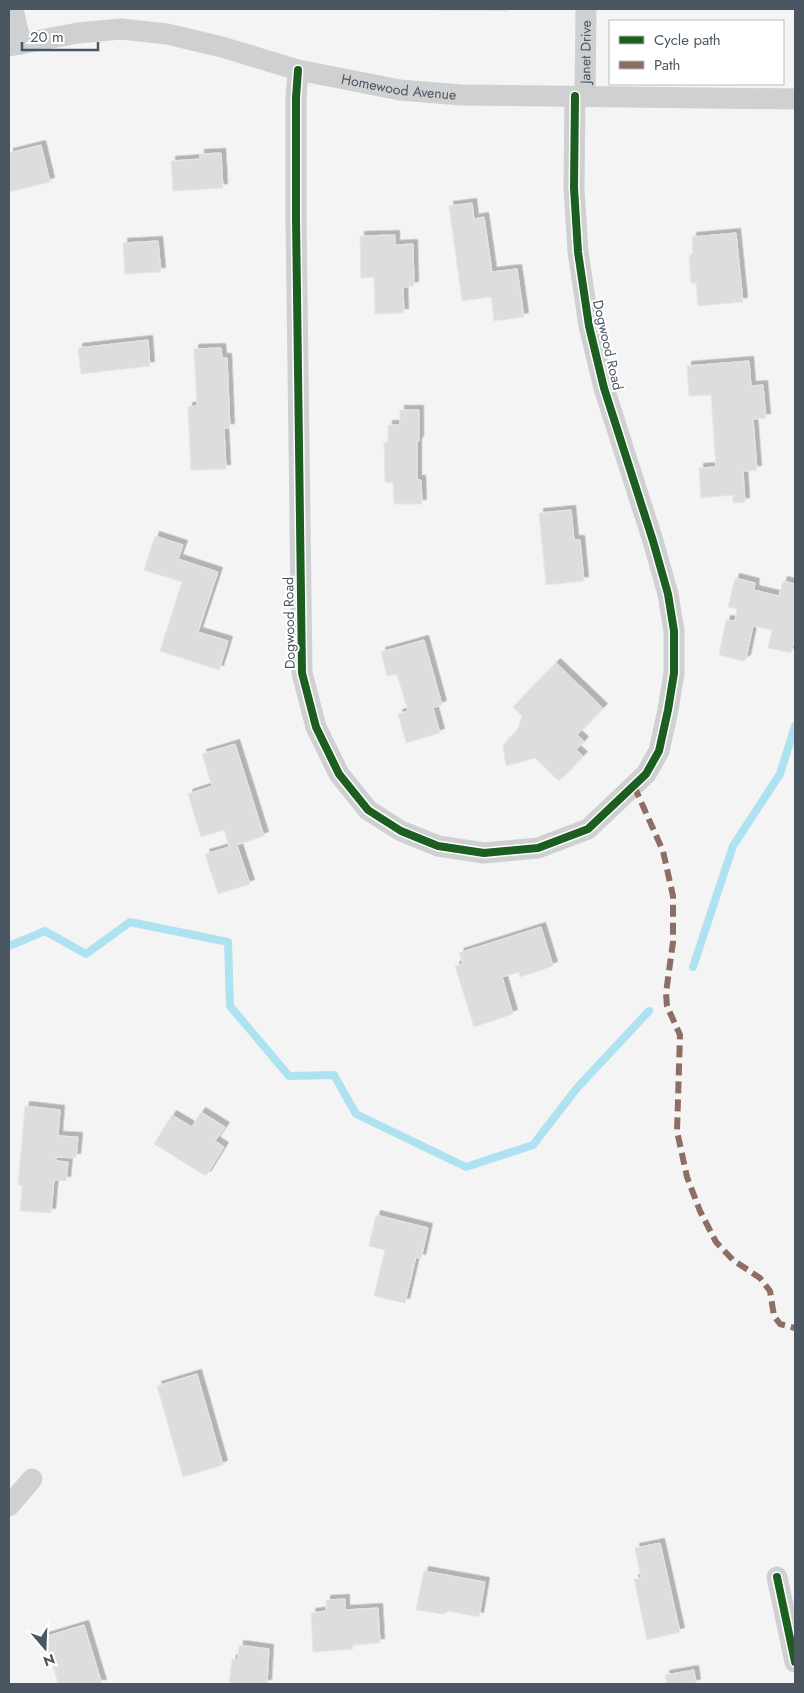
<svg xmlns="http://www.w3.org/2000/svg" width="804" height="1693" font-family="Jost,sans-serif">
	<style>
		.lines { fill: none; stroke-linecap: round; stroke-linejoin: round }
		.stream { stroke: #aee2f0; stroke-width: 8 }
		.building { fill: #ddddde; stroke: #e5e6e7; filter: url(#shadow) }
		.street { stroke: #ced0d2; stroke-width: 21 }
		.quiet { stroke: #8d6e63; stroke-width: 6; stroke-dasharray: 12 6; stroke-linecap: butt }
		.cycleway-casing { stroke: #fff; stroke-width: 11 }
		.cycleway { stroke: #1b5e20; stroke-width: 8 }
		.labels { text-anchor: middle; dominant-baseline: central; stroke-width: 4; stroke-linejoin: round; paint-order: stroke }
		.street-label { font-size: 14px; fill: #4a5661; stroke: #fff }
	</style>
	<defs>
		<filter id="shadow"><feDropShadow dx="4.5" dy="-4.5" stdDeviation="0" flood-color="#0004"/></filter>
	</defs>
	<rect width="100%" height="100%" fill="#f4f4f4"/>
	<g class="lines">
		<g class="stream">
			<path d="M9,946L45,931L86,954L130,922L228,942L230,1006L289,1076L334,1075L356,1114L466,1167L533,1145L577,1088L649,1011"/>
			<path d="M693,967L733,846L780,774L795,726"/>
		</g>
	</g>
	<g class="building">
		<path d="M434,9H509V11L434,10Z"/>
		<path d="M41,145L50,182L9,192V153Z"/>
		<path d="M221,153L223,188L173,191L171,161L200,159V154Z"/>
		<path d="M472,203L474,219L484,217L492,272L517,269L524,317L494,321L491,297L462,301L449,206Z"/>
		<path d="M736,233L743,302L698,306L696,283H691L689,256L693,253L692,237Z"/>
		<path d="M395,235V245L413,244L414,286L403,287L404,313L375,314L374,277L361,278L360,236Z"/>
		<path d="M158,241L161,272L125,274L123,243Z"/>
		<path d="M148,340L150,366L81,374L78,348Z"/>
		<path d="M221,348L222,358H227L230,428H224L226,469L191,470L188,407L197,406L194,349Z"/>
		<path d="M749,361L751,386L763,385L766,418L753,419L757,470L743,471L745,502L733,503V495L701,498L699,468L716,467L711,395L689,396L687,366Z"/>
		<path d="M400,410H419V440L417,443V480H421L422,504H394L393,483L385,482L384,442H388V425H400Z"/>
		<path d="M571,510L574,540H580L584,581L546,585L539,513Z"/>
		<path d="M155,536L183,545L178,559L218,572L198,632L228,641L219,670L160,651L182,582L144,570Z"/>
		<path d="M735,578L755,583L754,590L779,596L783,581L795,584V635L791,653L768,648L772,630L753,626L746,659L743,661L719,655L726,620L735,621L737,609L728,607Z"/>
		<path d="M424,640L442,705L433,708L440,733L406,743L398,714L408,711L397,674L387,676L381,652Z"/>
		<path d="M556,663L603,708L577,735L584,741L576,750L583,756L559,781L535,758L506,766L503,745L517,731L522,716L513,707Z"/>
		<path d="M235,744L264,836L237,845L250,884L218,894L205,854L229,847L224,830L201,837L188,794L212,786L202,754Z"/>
		<path d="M541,927L553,966L520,977L519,972L502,977L513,1014L474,1027L455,966L463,964L459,953Z"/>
		<path d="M25,1106L60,1110L58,1136L78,1137L76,1158L56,1157V1161L68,1162L66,1181L54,1180L51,1213L20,1211L22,1185H18Z"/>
		<path d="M201,1112L225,1127L215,1141L224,1147L206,1176L154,1144L172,1115L192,1127Z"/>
		<path d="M376,1215L428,1228L421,1259L416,1257L405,1303L374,1296L385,1250L369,1246Z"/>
		<path d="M197,1374L223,1465L183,1477L157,1386Z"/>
		<path d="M660,1543L680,1632L647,1640L634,1579L641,1578L635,1548Z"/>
		<path d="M424,1571L485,1582L479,1617L449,1611L443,1614L416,1610Z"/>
		<path d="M345,1599V1610L378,1608L380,1643L353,1645V1649L313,1652L311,1613L326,1611V1600Z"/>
		<path d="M84,1625L102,1684H53L58,1683L44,1637Z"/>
		<path d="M239,1645L269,1649L267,1684H229L232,1659L238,1660Z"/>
		<path d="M694,1670L696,1684H667L665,1675Z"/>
	</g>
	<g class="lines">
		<g class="street">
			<path d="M13,9L21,44"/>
			<path id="s1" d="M9,46L78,33L121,29L167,34L222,47L298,70L400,90L461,95L795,99"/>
			<path d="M298,70L296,98V218L302,673L316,727L339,774L368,810L401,831L438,846L484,853L538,848L588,829L646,774L659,751L668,710L674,673V631L668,594L653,541L604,388L589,326L578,252L574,188L575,96"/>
			<path id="s2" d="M585,96L586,9"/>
			<path d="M9,1506L32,1479"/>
			<path d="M777,1577L795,1662"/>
		</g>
		<path class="quiet" d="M634,786L663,851L673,896V942L666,993L667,1006L680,1035L677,1131L687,1177L700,1211L716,1242L733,1260L760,1278L770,1291L774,1316L780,1324L795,1328"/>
		<defs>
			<g id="cycleway">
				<path d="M298,70L296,98V218L302,673L316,727L339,774L368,810L401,831L438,846L484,853L538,848L588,829L646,774L659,751L668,710L674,673V631L668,594L653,541L604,388L589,326L578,252L574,188L575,96"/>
				<path d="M777,1577L795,1662"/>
			</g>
		</defs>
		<use href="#cycleway" class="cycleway-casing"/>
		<use href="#cycleway" class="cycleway"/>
	</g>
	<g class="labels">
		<g class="street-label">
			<text stroke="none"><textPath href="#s2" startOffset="44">Janet Drive</textPath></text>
			<text stroke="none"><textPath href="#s1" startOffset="398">Homewood Avenue</textPath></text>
			<text transform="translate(608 345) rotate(77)">Dogwood Road</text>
			<text transform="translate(289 623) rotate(-91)">Dogwood Road</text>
		</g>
	</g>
	<rect width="804" height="1693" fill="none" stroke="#4a5661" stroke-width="20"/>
	<rect x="609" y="20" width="175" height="65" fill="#ffffff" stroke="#b7bbc0"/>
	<rect x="619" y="36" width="25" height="8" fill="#1b5e20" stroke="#b7bbc0"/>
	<text x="654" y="45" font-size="15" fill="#4a5661">Cycle path</text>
	<rect x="619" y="61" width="25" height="8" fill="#8d6e63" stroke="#b7bbc0"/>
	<text x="654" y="70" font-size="15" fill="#4a5661">Path</text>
	<g transform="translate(45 1648) rotate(161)" stroke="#ffffff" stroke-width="4" paint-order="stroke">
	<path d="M0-4L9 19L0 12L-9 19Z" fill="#4a5661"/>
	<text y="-8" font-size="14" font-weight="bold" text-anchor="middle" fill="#4a5661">N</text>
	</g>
	<path d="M22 42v8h76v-8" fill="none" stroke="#4a5661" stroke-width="2.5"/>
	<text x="30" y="42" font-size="15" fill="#4a5661" stroke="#ffffff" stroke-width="4" paint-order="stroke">20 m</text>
</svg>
